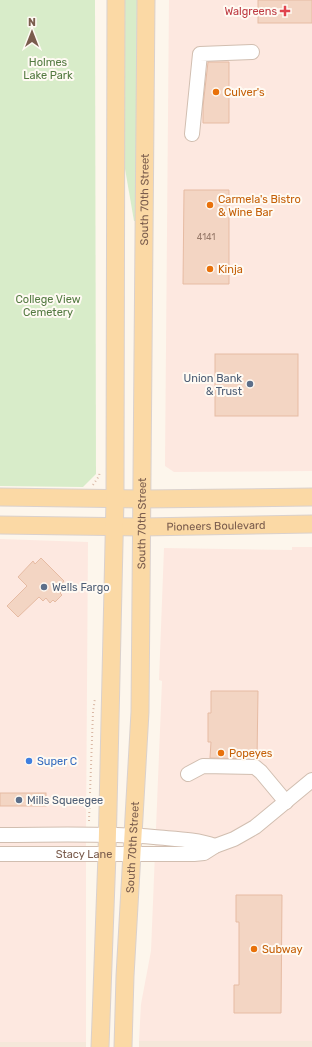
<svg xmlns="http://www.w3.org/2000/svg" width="312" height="1047" font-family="Rubik,sans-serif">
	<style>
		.residential { fill: #f5e8da }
		.commercial { fill: #fde8e0 }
		.green { fill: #d8ecc9 }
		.building { fill: #f3d5c3; stroke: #e6bba3 }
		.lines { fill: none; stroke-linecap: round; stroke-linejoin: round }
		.minor-casing { stroke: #d1beb0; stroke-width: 16 }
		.major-casing { stroke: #dad1cd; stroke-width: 19 }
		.path { stroke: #d9b8a5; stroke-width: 2; stroke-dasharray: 1 3; stroke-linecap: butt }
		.minor { stroke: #fff; stroke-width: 14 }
		.major { stroke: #fbd9a5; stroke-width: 17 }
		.health-dot { fill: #e0444e; stroke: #fffaf3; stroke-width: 1.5 }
		.food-dot { fill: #e8710a; stroke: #fffaf3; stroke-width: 1.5 }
		.service-dot { fill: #5c6f8a; stroke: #fffaf3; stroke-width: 1.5 }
		.shop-dot { fill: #3f7fe0; stroke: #fffaf3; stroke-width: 1.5 }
		.labels { text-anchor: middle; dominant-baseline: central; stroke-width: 4; stroke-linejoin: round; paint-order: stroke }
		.number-label { font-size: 9px; fill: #987a6a }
		.health-label { font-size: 11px; fill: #be3a42; stroke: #fffaf3; text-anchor: end }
		.park-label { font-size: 11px; fill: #537a41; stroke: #fffaf3 }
		.food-label { font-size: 11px; fill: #c56008; stroke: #fffaf3; text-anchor: start }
		.street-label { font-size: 11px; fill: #7a5c4d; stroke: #fffaf3 }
		.service-label { font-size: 11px; fill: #4e5e75; stroke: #fffaf3; text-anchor: start }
		.shop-label { font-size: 11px; fill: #366cbe; stroke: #fffaf3; text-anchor: start }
	</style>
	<rect width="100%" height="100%" fill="#fdf6ec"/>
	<g class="residential">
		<rect x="139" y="1041" width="173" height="6"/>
		<rect x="0" y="1042" width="86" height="5"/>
	</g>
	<g class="commercial">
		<path d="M169,0H312V471L174,472L165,466Z"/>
		<path d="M0,539L88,542L86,834V1042H0Z"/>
		<path d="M292,547H312V1041H139L141,1004L151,951L162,681L159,680L164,548L292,550Z"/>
	</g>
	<g class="green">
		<path d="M0,0H95L96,474L83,487L0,486Z"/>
		<path d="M123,0H137L136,221H134L124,163Z"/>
	</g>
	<g class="building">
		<rect x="258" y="0" width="54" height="23"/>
		<path d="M208,62H229V123H203V106Z"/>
		<path d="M184,190H229V284H183Z"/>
		<rect x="215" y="354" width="83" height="62"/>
		<path d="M41,558L64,581L61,585L65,588L60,593L62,595L55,602L53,600L50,603L46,598L43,601L39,597L18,617L7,606L27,586L18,577L33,561L35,564Z"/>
		<path d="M211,691H258L257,759L210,758L211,742H208V713H211Z"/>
		<rect x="0" y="793" width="46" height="13"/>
		<path d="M236,895H282L281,1013H234V985H239V922H236Z"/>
	</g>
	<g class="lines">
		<defs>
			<g id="minor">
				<path d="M192,134L200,54L252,52"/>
				<path d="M188,774L203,766L255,767L261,772L286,802"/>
				<path d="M0,835C51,835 103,833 154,837C174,839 195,839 215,846"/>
				<path id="s1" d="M0,854H194L204,853L215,846L234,839L255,827L312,780"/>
			</g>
			<g id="major">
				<path d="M0,497L143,499L312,497"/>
				<path id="s2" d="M0,525L142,527L312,524"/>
				<path d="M100,1047L107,854L115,499L116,0"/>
				<path id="s3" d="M123,1047L125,976L140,712L146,0"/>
			</g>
		</defs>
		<use href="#minor" class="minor-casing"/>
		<use href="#major" class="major-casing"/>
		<g class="path">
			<path d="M93,485L99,476L100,471"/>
			<path d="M89,821L93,712L95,698"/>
		</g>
		<use href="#minor" class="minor"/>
		<use href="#major" class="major"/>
	</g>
	<path class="health-dot" d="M283 5h4v4h4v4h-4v4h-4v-4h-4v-4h4z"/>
	<g class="food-dot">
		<circle cx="216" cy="92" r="4"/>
		<circle cx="210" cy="205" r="4"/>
		<circle cx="210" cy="269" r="4"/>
		<circle cx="221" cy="753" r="4"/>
		<circle cx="254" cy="949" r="4"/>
	</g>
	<g class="service-dot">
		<circle cx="250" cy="384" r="4"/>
		<circle cx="44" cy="587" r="4"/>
		<circle cx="19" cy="800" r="4"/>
	</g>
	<circle class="shop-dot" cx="29" cy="761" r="4"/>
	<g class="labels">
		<g class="number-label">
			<text x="206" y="237">4141</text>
		</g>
		<g class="health-label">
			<text x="277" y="11">Walgreens</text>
		</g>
		<g class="park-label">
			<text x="48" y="62">Holmes<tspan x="48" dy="13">Lake Park</tspan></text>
			<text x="48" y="299">College View<tspan x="48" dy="13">Cemetery</tspan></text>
		</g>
		<g class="food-label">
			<text x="224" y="92">Culver's</text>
			<text x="218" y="199">Carmela's Bistro<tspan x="218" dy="13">&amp; Wine Bar</tspan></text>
			<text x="218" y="269">Kinja</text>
			<text x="229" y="753">Popeyes</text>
			<text x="262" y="949">Subway</text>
		</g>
		<g class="street-label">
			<text stroke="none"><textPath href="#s3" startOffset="848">South 70th Street</textPath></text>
			<text stroke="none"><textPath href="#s3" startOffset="524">South 70th Street</textPath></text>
			<text stroke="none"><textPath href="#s2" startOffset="216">Pioneers Boulevard</textPath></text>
			<text stroke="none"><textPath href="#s3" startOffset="200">South 70th Street</textPath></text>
			<text stroke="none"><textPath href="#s1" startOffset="84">Stacy Lane</textPath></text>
		</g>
		<g class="service-label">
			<text x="242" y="378" text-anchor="end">Union Bank<tspan x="242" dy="13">&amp; Trust</tspan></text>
			<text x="52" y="587">Wells Fargo</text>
			<text x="27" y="800">Mills Squeegee</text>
		</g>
		<g class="shop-label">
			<text x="37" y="761">Super C</text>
		</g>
	</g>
	<g transform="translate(32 32)" stroke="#fffaf3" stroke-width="3" paint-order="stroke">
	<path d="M0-3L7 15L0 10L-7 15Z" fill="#7a5c4d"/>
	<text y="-6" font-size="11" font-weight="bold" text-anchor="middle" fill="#7a5c4d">N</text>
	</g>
</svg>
